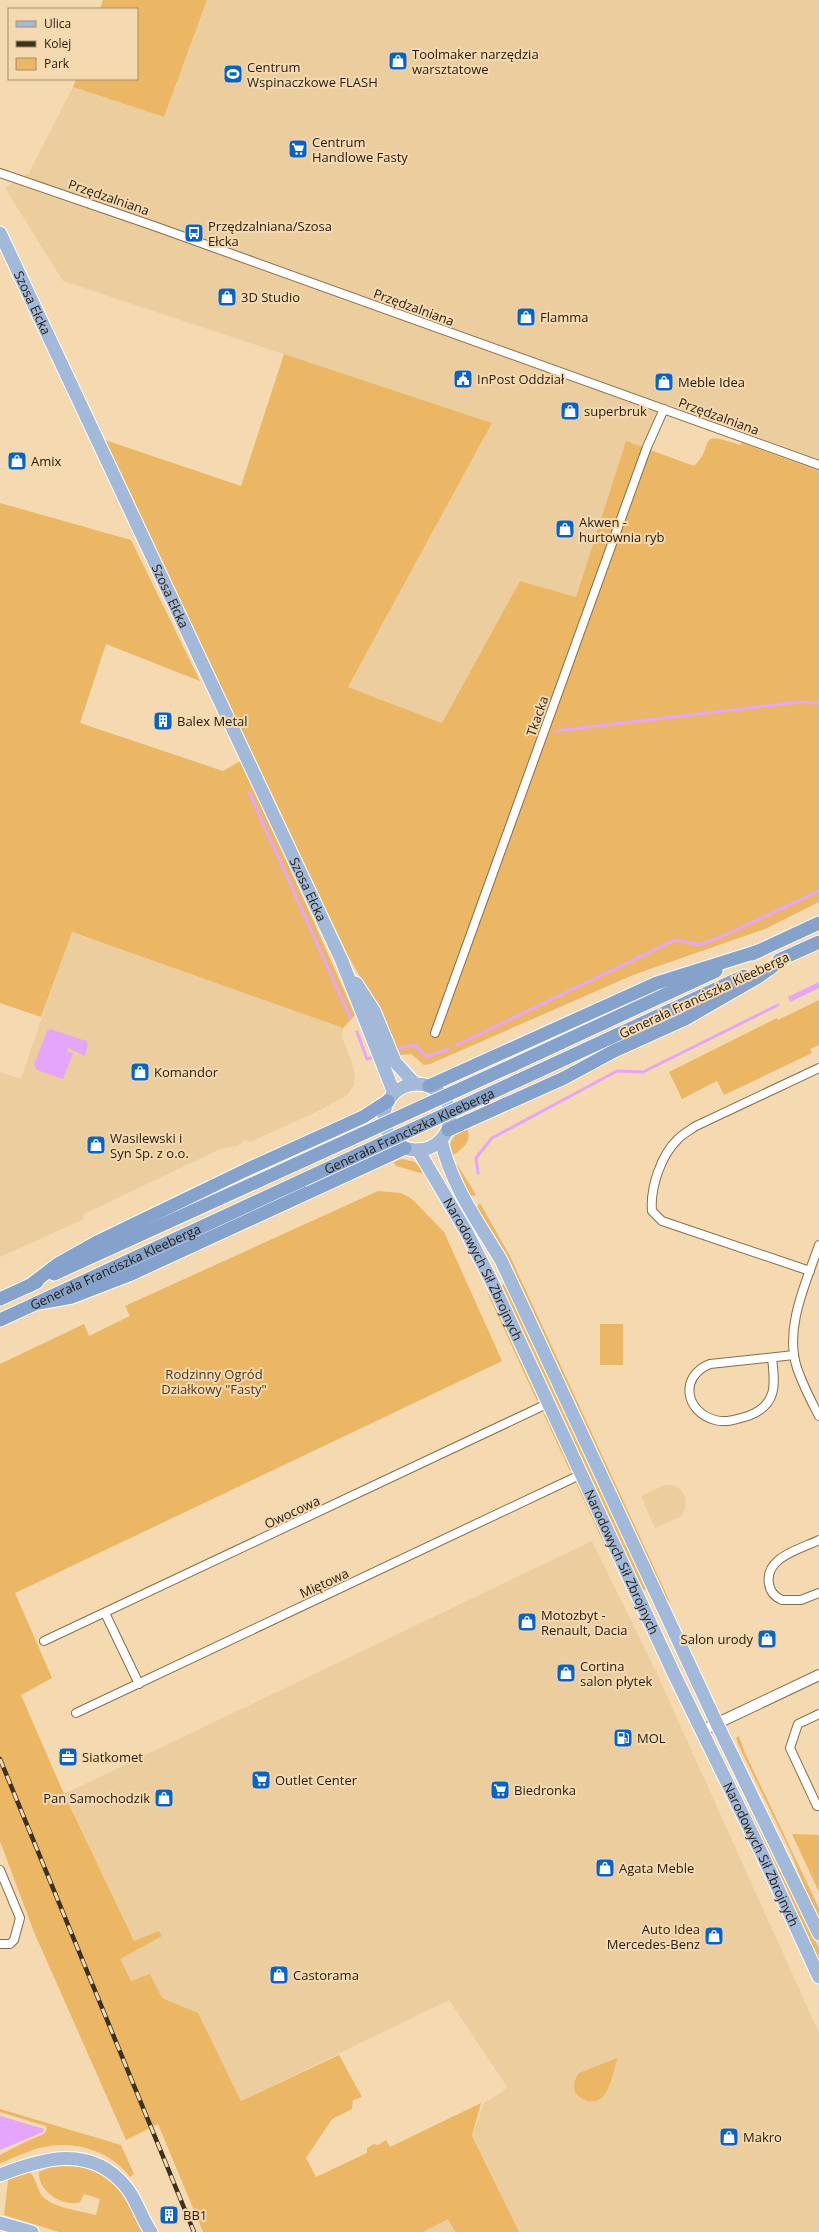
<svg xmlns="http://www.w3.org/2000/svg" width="819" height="2232" font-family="'Open Sans',sans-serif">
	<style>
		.built { fill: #eccd9e }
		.green { fill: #ebb765 }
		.water { fill: #e5a5fb }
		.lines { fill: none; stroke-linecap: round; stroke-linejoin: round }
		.stream { stroke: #e5a5fb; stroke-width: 3 }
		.minor-casing { stroke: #866e4a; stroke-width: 10 }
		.tertiary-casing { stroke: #866e4a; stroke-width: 12 }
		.primary-casing { stroke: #fff; stroke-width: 15 }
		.trunk-casing { stroke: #fff; stroke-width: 15 }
		.minor { stroke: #fff; stroke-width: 8 }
		.tertiary { stroke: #fff; stroke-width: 10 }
		.primary { stroke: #a3b9d9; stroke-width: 13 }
		.trunk { stroke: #84a2cc; stroke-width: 13 }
		.rail-casing { stroke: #3d3120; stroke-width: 4.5 }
		.rail { stroke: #f4d9b1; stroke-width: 3; stroke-dasharray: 9; stroke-linecap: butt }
		.trunk-bridge-casing { stroke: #fff; stroke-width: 15; stroke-linecap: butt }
		.trunk-bridge { stroke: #84a2cc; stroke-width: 13 }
		.labels { text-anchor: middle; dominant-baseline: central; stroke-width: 4; stroke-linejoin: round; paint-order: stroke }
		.poi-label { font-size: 13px; fill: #261c0d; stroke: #f4d9b1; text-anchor: start }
		.street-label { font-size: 13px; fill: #261c0d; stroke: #f4d9b1 }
		.park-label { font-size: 13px; fill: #483a24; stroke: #f4d9b1 }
	</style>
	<rect width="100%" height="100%" fill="#f4d9b1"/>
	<g class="built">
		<path d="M207,0H819V459L667,404L647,450L626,441L576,597L520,581L443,723L348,687L492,423L63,281L5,188L29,173L73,87L164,117Z"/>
		<path d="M71,932L343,1028L342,1037L353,1066L355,1077L354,1085L346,1096L312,1114L250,1142L246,1140L237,1146L220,1149L82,1215L84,1219L0,1257V1072L21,1079Z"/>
		<path d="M665,1485H674L682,1491L686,1499L685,1509L680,1517L655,1528L641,1496Z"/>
		<path d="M592,1541L657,1674L819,2033V2232H519L472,2137L484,2103L508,2088L449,2000L241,2101L198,2013L162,1998L150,1974L131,1982L119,1959L162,1935L159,1931L134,1942L64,1794Z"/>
		<path d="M448,2219L455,2232H423Z"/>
	</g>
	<g class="green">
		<path d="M103,0H207L164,117L73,87L76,79H137V9H100Z"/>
		<path d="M284,354L492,423L348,687L442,723L520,581L576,597L626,441L694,466C717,445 693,429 740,445L742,443L819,471V902L765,929L633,975L430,1064L424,1065L411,1054L400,1055L379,1010L347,954L105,440L241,486Z"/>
		<path d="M0,503L131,540L200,681L106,644L80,723L223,771L242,760L355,1015L343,1028L72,932L41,1017L0,1003Z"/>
		<path d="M819,1000V1045L810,1049L812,1053L724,1095L717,1081L682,1099L669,1072L777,1018L778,1020Z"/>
		<path d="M467,1128C473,1142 461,1150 450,1157C448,1141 453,1135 467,1128Z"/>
		<path d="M402,1159L415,1162L424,1172L420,1173L396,1166L394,1162Z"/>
		<path d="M457,1164L476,1195L469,1197L453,1166Z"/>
		<path d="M378,1191L401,1193L412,1199L444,1232L502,1361L15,1593L52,1678L21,1695L64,1794L134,1941L159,1931L162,1936L120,1959L131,1981L150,1974L162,1998L198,2013L241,2101L339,2055L362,2097L353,2100L352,2109L332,2119L306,2158L316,2177L367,2153V2148L374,2144L378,2145L386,2140L390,2147L481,2103L472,2136L519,2232H455L448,2219L423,2232H203L158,2124L126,2140L34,1932L0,1841V1364L84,1324L89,1336L130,1316L125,1306Z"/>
		<path d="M480,1203L510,1256L671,1604L664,1596L507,1258L479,1214L476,1208Z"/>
		<path d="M506,1283L648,1588L643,1591L500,1286Z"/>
		<path d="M487,1292L497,1305L539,1398L537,1401Z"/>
		<rect x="600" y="1324" width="23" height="41"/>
		<path d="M543,1413L548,1416L571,1468L570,1471Z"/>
		<path d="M576,1483L580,1485L598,1521L606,1548Z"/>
		<path d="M739,1736L745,1753L819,1908V1923L790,1851L738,1744L736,1738Z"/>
		<path d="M750,1811L819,1948V1966L746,1813Z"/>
		<path d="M792,1834L819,1835V1892Z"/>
		<path d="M617,2058C612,2078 606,2117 577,2095C572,2088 574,2080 579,2073Z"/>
		<path d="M0,2109L121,2145L134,2174L130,2177C111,2151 75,2140 44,2147C29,2150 14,2158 0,2163V2155L27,2141L44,2134L47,2129L46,2126L0,2112Z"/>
		<path d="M58,2164C87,2167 107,2171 125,2196C132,2207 136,2221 143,2232H59L4,2215L8,2181L6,2177L27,2170C36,2175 36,2189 43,2197C55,2208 80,2211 96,2215L100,2199L84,2194L80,2202C64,2208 37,2191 39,2172Z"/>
	</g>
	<g class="water">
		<path d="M819,982V988L790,1002L788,997Z"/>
		<path d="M50,1029L86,1041L88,1044L85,1056L68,1048L67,1051L73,1054L63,1079L37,1070L34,1065L47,1031Z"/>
		<path d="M0,2116L44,2129L43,2132L0,2150Z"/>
	</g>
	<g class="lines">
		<g class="stream">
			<path d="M556,731L799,702L819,703"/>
			<path d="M249,792L350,1017"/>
			<path d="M357,1032L367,1059L371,1058"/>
			<path d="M457,1045L675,940L699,945L723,936L819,891"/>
			<path d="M400,1048L415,1045L426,1057L448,1049"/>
			<path d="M478,1173L476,1158L492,1138L617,1071L643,1072L778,1005"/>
		</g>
		<defs>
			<g id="minor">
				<path d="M0,173L154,226L819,465"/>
				<path d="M435,1033L647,447L664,409"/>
				<path d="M819,1245C806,1283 784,1328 797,1368C803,1385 811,1401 819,1416"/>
				<path d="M810,1271L662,1221L652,1211C650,1188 661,1155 678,1139C683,1134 690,1130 696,1126L819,1068"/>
				<path d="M772,1358C775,1384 778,1405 748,1416C738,1419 727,1423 715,1420C685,1412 679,1376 710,1364L794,1355"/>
				<path d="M819,1540C801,1549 764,1557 769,1584C770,1591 775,1597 782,1600H801L819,1593"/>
				<path d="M105,1613L139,1684"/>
				<path d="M44,1641L549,1403"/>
				<path d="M76,1713L582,1474"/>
				<path d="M819,1714L798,1724L790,1748L817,1806H819"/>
				<path d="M0,1870L20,1918L14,1940L10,1944H0"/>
			</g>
			<path id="tertiary" d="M701,1731L819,1675"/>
			<g id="primary">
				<path id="s1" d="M0,233L341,959L394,1093"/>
				<path d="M356,983L374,1011L395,1062L415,1084"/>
				<circle cx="417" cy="1117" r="33"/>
				<path d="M441,1140C452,1187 477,1220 501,1260L717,1724L819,1934"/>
				<path id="s2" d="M418,1150L466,1231L493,1284L674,1674L763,1856L819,1977"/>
				<path d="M0,2175C43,2158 91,2144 126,2187C137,2200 141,2218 151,2232"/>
				<path d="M0,2223L32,2232"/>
			</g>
			<g id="trunk">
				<path d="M752,954L819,923"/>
				<path d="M779,960L819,942"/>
				<path d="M511,1066L716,971"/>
				<path d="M517,1081L744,976"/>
				<path d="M429,1086L657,983L759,951"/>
				<path d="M448,1130L564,1078L614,1051L685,1019L758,977L786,957"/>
				<path d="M54,1274L296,1164"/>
				<path d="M29,1286L58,1264L99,1241L246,1170L363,1117L388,1101"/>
				<path d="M0,1299L37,1282"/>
				<path d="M39,1303L72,1297L129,1275L405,1148"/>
				<path id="s3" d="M0,1320L303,1180"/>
			</g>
		</defs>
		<use href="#minor" class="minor-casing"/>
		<use href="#tertiary" class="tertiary-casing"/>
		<use href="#primary" class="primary-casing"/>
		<use href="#trunk" class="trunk-casing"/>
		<use href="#minor" class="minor"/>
		<use href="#tertiary" class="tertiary"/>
		<use href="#primary" class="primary"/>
		<use href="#trunk" class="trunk"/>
		<defs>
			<path id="rail" d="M0,1759L194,2232"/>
		</defs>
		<use href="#rail" class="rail-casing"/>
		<use href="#rail" class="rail"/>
		<defs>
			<g id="trunk-bridge">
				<path d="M296,1164L511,1066"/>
				<path id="s4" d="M303,1180L517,1081"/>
			</g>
		</defs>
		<use href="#trunk-bridge" class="trunk-bridge-casing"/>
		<use href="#trunk-bridge" class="trunk-bridge"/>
	</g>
	<defs>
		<symbol id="shop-square" viewBox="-11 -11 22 22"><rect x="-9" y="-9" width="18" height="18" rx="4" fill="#0563cc" stroke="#f4d9b1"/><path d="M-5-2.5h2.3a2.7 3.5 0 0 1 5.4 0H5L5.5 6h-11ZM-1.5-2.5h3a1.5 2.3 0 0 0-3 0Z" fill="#fff"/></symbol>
		<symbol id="stadium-square" viewBox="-11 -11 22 22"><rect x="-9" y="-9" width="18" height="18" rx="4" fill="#0563cc" stroke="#f4d9b1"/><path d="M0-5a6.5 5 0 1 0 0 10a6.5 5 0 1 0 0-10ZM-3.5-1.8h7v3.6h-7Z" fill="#fff"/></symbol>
		<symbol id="supermarket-square" viewBox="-11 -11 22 22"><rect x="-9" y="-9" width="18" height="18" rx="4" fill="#0563cc" stroke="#f4d9b1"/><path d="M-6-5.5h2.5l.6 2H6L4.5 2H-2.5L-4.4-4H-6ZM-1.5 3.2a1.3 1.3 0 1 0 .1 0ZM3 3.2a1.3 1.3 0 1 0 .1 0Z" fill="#fff"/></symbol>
		<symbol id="bus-square" viewBox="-11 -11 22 22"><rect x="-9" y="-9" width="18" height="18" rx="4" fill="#0563cc" stroke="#f4d9b1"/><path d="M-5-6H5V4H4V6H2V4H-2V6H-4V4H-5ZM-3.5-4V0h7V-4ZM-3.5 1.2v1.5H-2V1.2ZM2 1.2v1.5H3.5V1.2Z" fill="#fff"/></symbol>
		<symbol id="civic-square" viewBox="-11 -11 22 22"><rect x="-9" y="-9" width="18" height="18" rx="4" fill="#0563cc" stroke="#f4d9b1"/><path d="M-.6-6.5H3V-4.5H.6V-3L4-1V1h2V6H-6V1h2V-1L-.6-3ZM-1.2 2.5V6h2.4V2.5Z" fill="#fff"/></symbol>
		<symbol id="building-square" viewBox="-11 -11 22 22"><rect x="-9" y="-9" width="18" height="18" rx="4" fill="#0563cc" stroke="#f4d9b1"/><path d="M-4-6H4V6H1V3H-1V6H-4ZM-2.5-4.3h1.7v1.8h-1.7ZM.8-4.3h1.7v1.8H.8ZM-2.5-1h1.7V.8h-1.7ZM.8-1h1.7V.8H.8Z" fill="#fff"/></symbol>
		<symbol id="fuel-square" viewBox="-11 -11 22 22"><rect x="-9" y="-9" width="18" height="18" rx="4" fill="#0563cc" stroke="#f4d9b1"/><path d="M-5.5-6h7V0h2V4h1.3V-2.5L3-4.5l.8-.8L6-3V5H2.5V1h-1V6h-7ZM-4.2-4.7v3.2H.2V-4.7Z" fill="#fff"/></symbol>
		<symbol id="office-square" viewBox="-11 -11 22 22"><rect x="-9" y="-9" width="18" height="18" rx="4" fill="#0563cc" stroke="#f4d9b1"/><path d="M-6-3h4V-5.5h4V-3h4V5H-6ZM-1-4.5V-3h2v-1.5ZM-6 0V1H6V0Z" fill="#fff"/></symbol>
	</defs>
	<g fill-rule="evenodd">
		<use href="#shop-square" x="387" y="50" width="22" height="22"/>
		<use href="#stadium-square" x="222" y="63" width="22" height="22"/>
		<use href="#supermarket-square" x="287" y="138" width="22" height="22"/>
		<use href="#bus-square" x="183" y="222" width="22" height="22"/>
		<use href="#shop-square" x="216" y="286" width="22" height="22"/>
		<use href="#shop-square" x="515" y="306" width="22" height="22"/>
		<use href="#civic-square" x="452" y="368" width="22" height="22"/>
		<use href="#shop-square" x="653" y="371" width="22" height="22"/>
		<use href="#shop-square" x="559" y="400" width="22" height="22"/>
		<use href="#shop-square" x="6" y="450" width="22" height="22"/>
		<use href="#shop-square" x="554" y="518" width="22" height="22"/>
		<use href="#building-square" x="152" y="710" width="22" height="22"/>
		<use href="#shop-square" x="129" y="1061" width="22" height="22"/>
		<use href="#shop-square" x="85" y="1134" width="22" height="22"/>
		<use href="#shop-square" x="516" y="1611" width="22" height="22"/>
		<use href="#shop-square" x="756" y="1628" width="22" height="22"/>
		<use href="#shop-square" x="555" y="1662" width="22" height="22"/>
		<use href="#fuel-square" x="612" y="1727" width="22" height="22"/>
		<use href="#office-square" x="57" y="1746" width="22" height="22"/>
		<use href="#supermarket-square" x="250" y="1769" width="22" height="22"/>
		<use href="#supermarket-square" x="489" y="1779" width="22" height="22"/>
		<use href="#shop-square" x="153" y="1787" width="22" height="22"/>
		<use href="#shop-square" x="594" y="1857" width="22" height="22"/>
		<use href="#shop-square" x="703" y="1925" width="22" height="22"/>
		<use href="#shop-square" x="268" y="1964" width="22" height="22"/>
		<use href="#shop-square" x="718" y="2126" width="22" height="22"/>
		<use href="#building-square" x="158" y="2204" width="22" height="22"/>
	</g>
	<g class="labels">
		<g class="poi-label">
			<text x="412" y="54">Toolmaker narzędzia<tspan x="412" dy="15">warsztatowe</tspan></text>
			<text x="247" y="67">Centrum<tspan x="247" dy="15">Wspinaczkowe FLASH</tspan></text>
			<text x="312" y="142">Centrum<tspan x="312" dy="15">Handlowe Fasty</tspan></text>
			<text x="208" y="226">Przędzalniana/Szosa<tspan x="208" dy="15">Ełcka</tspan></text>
			<text x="241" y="297">3D Studio</text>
			<text x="540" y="317">Flamma</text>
			<text x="477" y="379">InPost Oddział</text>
			<text x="678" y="382">Meble Idea</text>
			<text x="584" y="411">superbruk</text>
			<text x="31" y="461">Amix</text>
			<text x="579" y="522">Akwen -<tspan x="579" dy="15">hurtownia ryb</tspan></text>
			<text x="177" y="721">Balex Metal</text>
			<text x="154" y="1072">Komandor</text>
			<text x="110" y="1138">Wasilewski i<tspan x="110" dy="15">Syn Sp. z o.o.</tspan></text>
			<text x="541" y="1615">Motozbyt -<tspan x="541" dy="15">Renault, Dacia</tspan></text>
			<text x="753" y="1639" text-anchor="end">Salon urody</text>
			<text x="580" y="1666">Cortina<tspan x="580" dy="15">salon płytek</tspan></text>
			<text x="637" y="1738">MOL</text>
			<text x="82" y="1757">Siatkomet</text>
			<text x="275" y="1780">Outlet Center</text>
			<text x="514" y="1790">Biedronka</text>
			<text x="150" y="1798" text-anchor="end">Pan Samochodzik</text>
			<text x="619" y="1868">Agata Meble</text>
			<text x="700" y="1929" text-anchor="end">Auto Idea<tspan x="700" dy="15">Mercedes-Benz</tspan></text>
			<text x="293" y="1975">Castorama</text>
			<text x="743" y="2137">Makro</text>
			<text x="183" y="2215">BB1</text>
		</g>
		<g class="street-label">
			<text transform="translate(109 197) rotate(19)">Przędzalniana</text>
			<text stroke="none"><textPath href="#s1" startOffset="77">Szosa Ełcka</textPath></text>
			<text transform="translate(414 307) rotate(20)">Przędzalniana</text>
			<text transform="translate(719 416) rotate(20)">Przędzalniana</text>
			<text stroke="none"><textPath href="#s1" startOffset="401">Szosa Ełcka</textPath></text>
			<text transform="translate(537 716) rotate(-71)">Tkacka</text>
			<text stroke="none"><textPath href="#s1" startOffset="725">Szosa Ełcka</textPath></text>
			<text transform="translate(704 995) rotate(-25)">Generała Franciszka Kleeberga</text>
			<text stroke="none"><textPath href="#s4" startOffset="117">Generała Franciszka Kleeberga</textPath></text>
			<text stroke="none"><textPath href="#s3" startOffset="127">Generała Franciszka Kleeberga</textPath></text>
			<text stroke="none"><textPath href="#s2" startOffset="136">Narodowych Sił Zbrojnych</textPath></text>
			<text transform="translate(292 1512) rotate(-25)">Owocowa</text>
			<text stroke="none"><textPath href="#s2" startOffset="460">Narodowych Sił Zbrojnych</textPath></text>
			<text transform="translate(324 1583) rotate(-25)">Miętowa</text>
			<text stroke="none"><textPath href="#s2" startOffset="784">Narodowych Sił Zbrojnych</textPath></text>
		</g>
		<g class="park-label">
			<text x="214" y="1374">Rodzinny Ogród<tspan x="214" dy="15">Działkowy "Fasty"</tspan></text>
		</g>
	</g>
	<rect x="8" y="8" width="130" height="72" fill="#f4d9b1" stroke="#a28d6f"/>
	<rect x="16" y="21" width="20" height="6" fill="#a3b9d9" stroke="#a28d6f"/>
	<text x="44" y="28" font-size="12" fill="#261c0d">Ulica</text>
	<rect x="16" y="41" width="20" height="6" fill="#3d3120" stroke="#a28d6f"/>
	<text x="44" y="48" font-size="12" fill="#261c0d">Kolej</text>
	<rect x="16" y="58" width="20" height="12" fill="#ebb765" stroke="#a28d6f"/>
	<text x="44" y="68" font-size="12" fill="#261c0d">Park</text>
</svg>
